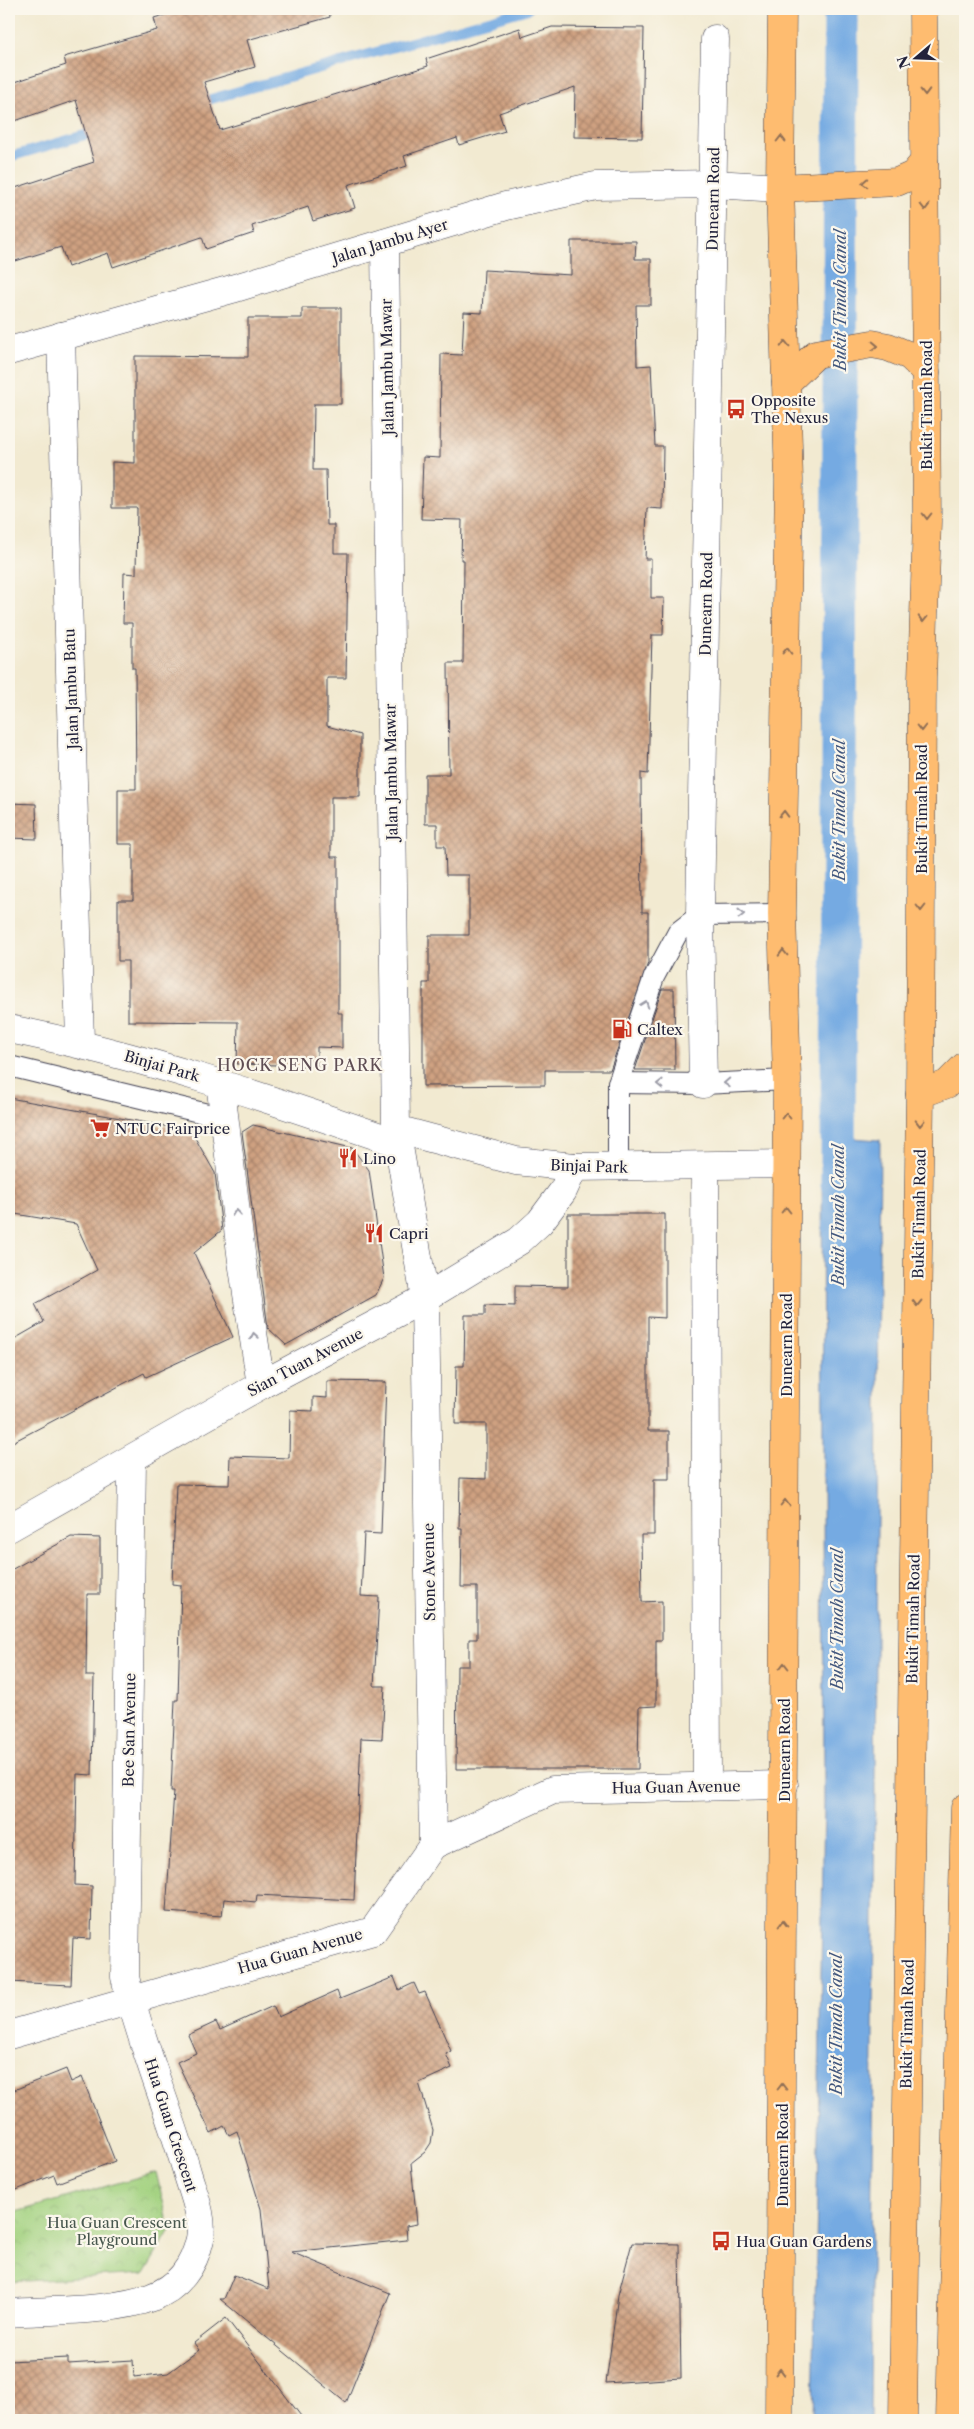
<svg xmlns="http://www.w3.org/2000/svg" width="974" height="2429" font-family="'Libre Caslon Text',serif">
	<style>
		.park { fill: url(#park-crowns); stroke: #627a5d }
		.water { fill: #74aae2; stroke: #4b668e }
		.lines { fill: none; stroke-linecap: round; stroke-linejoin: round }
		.stream { stroke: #74aae2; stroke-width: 10 }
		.canal { stroke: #74aae2; stroke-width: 35 }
		.building { fill: url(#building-cross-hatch) }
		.service-casing { stroke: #414052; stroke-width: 22 }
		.minor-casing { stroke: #414052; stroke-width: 29 }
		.trunk-casing { stroke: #414052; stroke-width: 29 }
		.service { stroke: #fff; stroke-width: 20 }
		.minor { stroke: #fff; stroke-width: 28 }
		.trunk { stroke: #febc70; stroke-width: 28 }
		.oneway { stroke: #906f56 }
		.oneway2 { stroke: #9c9ca7 }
		.labels { text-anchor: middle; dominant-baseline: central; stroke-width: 4.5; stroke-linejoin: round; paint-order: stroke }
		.street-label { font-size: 15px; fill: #22223b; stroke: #fbf7ec }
		.poi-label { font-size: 15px; fill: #22223b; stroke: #fbf7ec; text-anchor: start }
		.park-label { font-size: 15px; fill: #48574f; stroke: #fbf7ec }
		.water-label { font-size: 16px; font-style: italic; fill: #43587e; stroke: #fbf7ec }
		.neighbourhood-label { font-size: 16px; letter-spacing: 1px; fill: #5f4e54; stroke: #fbf7ec }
	</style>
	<defs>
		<pattern id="park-crowns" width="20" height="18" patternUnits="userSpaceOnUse" patternTransform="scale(1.25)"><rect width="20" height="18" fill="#a2d17f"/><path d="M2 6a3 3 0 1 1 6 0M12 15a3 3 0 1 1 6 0" fill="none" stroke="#8bb36f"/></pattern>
		<pattern id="building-cross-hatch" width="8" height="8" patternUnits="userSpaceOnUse" patternTransform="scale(1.25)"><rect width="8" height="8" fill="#cfa181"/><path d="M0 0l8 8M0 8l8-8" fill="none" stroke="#a8836b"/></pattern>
	</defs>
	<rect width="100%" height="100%" fill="#fbf7ec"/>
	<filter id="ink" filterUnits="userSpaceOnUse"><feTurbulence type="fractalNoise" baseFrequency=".02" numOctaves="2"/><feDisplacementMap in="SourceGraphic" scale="10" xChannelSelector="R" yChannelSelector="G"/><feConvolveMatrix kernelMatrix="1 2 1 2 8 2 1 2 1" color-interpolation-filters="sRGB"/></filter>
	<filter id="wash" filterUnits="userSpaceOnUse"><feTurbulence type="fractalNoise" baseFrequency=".0096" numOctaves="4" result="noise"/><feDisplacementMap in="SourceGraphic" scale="20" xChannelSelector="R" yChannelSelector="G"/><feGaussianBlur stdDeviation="1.12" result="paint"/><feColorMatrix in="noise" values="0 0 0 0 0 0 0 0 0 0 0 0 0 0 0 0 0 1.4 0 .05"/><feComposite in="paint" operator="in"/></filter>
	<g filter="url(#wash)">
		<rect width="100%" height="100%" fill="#f2ead1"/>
		<path class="park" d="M156,2172L170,2230L144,2274L9,2282V2214Z"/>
		<path class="water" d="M822,1136L880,1140L870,2420H813L824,1802Z"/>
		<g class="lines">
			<g class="stream">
				<path d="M197,103L528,9"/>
				<path d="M9,157L99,131"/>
			</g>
			<path class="canal" d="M838,1184L841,9"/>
		</g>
		<g id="blocks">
			<g class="building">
				<path d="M184,9H329L330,17L247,40L255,67L204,82L220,130L428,66L426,59L520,28L522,37L552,27L644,28L642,138L574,137L575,87L499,113L505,131L459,145L457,138L404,156L407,166L348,185L355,208L313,221L308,207L252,226L254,233L206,249L202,237L113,267L108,253L68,267L61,247L9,263V190L94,162L76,100L9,123V84L66,65L64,57L157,30L154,18Z"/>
				<path d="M571,241H636L635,259H651V305H636L637,366L651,365L655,446H663L662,509L647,508L645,559H651V598H664L663,635H652L648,774L641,773L642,912H648V963L610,1070H545V1085L423,1086V983H429V935H469V875H446L445,846H437V824H425V774H449L448,663H463L464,560H461L462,520L421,519L423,457L440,458L441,354L462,355L464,312L482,313L484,270L571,275Z"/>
				<path d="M302,308H341V404H314L313,470H326L327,525H334V553H348L346,678H327V726L360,735V797H331V857H338V1013H342V1048L317,1047V1066L237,1064L238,1022L128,1021V961H118V900H133V844H118V789H136L135,668H132V623H123L124,573L136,574L137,508H112V462L135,463V356L248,357V318H302Z"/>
				<path d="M9,803L36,804L37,839L9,838Z"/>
				<path d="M662,989H674L675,1070H635Z"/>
				<path d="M9,1098L181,1129L194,1136L215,1173L222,1230L194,1253L233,1337L146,1377L144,1373L9,1444V1342L44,1322L35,1304L97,1270L76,1224L9,1213Z"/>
				<path d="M253,1125L352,1148L369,1170L384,1278L376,1295L286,1345L268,1328L242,1132Z"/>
				<path d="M568,1214H665V1318L648,1317V1431H669V1479H654V1535H641L642,1602L662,1601V1640H656V1706L639,1707L638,1769H456L457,1666H469V1639H477V1587H461L462,1528H459L460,1478L486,1479V1424H455L456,1366H464L465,1315H485V1305L515,1306V1286L568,1287Z"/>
				<path d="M327,1381L386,1382L381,1534L364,1533L361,1596L379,1597L374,1686H385L382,1739L361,1738L354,1900L257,1895L256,1902L224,1899L222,1916L166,1912L174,1791H171L175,1700H178L181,1585L172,1584L176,1484L229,1485L230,1456L289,1458L290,1410L313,1411V1397L327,1398Z"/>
				<path d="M71,1537L100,1538V1594H87L86,1676H94L92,1775L77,1774L76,1829L75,1885L92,1886L91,1939L73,1938L71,1985L9,1982V1571Z"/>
				<path d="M394,1977L399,1990L414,1983L419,1994L425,1992L451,2051L446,2054L452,2068L419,2083L433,2130L431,2143L425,2152L411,2163L417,2224L406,2226L407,2240L291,2252L390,2293L346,2403L220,2299H224L234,2275L269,2289L261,2209L237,2131L229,2135L224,2126L211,2133L177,2062L196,2053L188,2035L216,2022L220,2030L273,2006L278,2017L337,1991L340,1999Z"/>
				<path d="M66,2069L71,2082L82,2077L115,2161L57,2183L54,2175L9,2193V2092Z"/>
				<path d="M632,2243L679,2244L681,2378L606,2383L618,2295Z"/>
				<path d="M226,2318L304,2420H9V2361L68,2358V2364L133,2360L134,2377L168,2373L199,2350L194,2343Z"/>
			</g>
		</g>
	</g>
	<g filter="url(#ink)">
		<use href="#blocks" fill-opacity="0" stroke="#414052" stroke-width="1"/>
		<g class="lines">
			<defs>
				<g id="service">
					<path d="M9,1066L224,1118"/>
					<path d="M618,1083L703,1084L787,1080"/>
					<path d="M618,1167V1083L654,977L678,932L700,915L782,914"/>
				</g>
				<g id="minor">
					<path d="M385,243L396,1129L425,1298L433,1845"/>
					<path d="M61,336L80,1043"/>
					<path d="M9,351L232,289L506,206L596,186L714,184L780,188"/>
					<path d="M9,1029C142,1055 270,1099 398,1143"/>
					<path d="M220,1082L242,1261L261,1385"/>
					<path d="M703,1084L700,915L715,39"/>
					<path d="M396,1129L516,1161L574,1167L786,1164"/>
					<path d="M705,1167L707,1786"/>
					<path d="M9,1528L261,1385L425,1298L519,1241L540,1222L563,1191L574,1167"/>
					<path d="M9,2035L373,1931L433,1845L553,1790L784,1785"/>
					<path d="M9,2313C51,2310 112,2312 152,2297C178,2288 194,2266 200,2239C204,2217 193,2193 187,2172C168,2107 141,2044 125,1977L132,1459"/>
				</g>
				<g id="trunk">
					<path d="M780,188L897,182L913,175L924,162"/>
					<path d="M786,383L816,354L872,344L888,347L910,356L926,372"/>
					<path d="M920,1094L947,1084L965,1066"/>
					<path d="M779,2420L787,1080L782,914L789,480L780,188L782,9"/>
					<path d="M903,2420L920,1094L922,679L927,521L923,9"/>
					<path d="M950,2420L965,1808"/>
				</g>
			</defs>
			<use href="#service" class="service-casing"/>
			<use href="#minor" class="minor-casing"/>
			<use href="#trunk" class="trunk-casing"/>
			<use href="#service" class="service"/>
			<use href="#minor" class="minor"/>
			<use href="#trunk" class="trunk"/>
		</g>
		<defs><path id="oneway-chevron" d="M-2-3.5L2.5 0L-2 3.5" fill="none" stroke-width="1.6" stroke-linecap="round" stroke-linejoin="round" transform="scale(1.25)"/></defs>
		<g class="oneway">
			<use href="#oneway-chevron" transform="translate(925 92) rotate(89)"/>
			<use href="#oneway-chevron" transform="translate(781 139) rotate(-90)"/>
			<use href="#oneway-chevron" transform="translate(865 183) rotate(177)"/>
			<use href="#oneway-chevron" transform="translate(925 207) rotate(90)"/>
			<use href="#oneway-chevron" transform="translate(785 344) rotate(-92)"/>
			<use href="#oneway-chevron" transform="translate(875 346) rotate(2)"/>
			<use href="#oneway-chevron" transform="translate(927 516) rotate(90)"/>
			<use href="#oneway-chevron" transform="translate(923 619) rotate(91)"/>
			<use href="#oneway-chevron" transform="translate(787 651) rotate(-89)"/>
			<use href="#oneway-chevron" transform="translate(921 728) rotate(90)"/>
			<use href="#oneway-chevron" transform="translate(784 814) rotate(-89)"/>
			<use href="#oneway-chevron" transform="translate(921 908) rotate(90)"/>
			<use href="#oneway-chevron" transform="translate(783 953) rotate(-92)"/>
			<use href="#oneway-chevron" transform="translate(786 1116) rotate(-90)"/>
			<use href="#oneway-chevron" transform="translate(920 1123) rotate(91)"/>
			<use href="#oneway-chevron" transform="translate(786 1210) rotate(-90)"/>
			<use href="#oneway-chevron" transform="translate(917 1303) rotate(91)"/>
			<use href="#oneway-chevron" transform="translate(785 1503) rotate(-90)"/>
			<use href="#oneway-chevron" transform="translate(784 1666) rotate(-90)"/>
			<use href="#oneway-chevron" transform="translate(783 1924) rotate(-90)"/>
			<use href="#oneway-chevron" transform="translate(782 2087) rotate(-90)"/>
			<use href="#oneway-chevron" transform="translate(780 2372) rotate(-89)"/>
		</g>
		<g class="oneway2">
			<use href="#oneway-chevron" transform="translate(741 914) rotate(-1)"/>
			<use href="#oneway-chevron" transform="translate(645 1004) rotate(-71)"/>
			<use href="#oneway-chevron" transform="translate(727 1083) rotate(177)"/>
			<use href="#oneway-chevron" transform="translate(660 1084) rotate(-179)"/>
			<use href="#oneway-chevron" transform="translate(236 1213) rotate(-97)"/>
			<use href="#oneway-chevron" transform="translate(254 1336) rotate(-99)"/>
		</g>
	</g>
	<defs>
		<symbol id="bus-bare" viewBox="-9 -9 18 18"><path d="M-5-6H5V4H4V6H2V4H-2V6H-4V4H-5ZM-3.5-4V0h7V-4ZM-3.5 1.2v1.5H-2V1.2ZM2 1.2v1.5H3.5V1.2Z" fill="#c8321e" stroke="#fbf7ec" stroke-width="2.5" paint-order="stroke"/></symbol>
		<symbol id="fuel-bare" viewBox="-9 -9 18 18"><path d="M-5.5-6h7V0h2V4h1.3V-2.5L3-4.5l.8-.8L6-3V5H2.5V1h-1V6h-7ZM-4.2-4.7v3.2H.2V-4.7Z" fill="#c8321e" stroke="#fbf7ec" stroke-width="2.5" paint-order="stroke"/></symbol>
		<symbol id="supermarket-bare" viewBox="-9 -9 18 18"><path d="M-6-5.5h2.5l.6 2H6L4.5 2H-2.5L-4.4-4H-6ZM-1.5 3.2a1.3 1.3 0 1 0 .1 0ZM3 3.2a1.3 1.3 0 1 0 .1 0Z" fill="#c8321e" stroke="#fbf7ec" stroke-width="2.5" paint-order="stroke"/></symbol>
		<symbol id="restaurant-bare" viewBox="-9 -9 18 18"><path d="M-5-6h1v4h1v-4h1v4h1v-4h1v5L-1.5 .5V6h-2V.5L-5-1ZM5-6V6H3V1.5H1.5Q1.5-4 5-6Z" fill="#c8321e" stroke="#fbf7ec" stroke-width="2.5" paint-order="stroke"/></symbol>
	</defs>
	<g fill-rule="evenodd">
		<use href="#bus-bare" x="722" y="395" width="28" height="28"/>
		<use href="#fuel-bare" x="608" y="1015" width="28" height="28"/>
		<use href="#supermarket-bare" x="86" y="1114" width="28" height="28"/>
		<use href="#restaurant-bare" x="334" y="1144" width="28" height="28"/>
		<use href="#restaurant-bare" x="360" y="1219" width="28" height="28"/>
		<use href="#bus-bare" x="707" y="2227" width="28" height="28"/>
	</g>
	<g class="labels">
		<g class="street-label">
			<text transform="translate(713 199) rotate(-89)">Dunearn Road</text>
			<text transform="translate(390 241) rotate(-17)">Jalan Jambu Ayer</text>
			<text transform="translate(387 367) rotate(-91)">Jalan Jambu Mawar</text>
			<text transform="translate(926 405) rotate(-90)">Bukit Timah Road</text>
			<text transform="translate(706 604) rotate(-89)">Dunearn Road</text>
			<text transform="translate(71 689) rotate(-92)">Jalan Jambu Batu</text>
			<text transform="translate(391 772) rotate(-91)">Jalan Jambu Mawar</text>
			<text transform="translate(921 809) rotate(-90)">Bukit Timah Road</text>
			<text transform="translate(162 1066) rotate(16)">Binjai Park</text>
			<text transform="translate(589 1166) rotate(2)">Binjai Park</text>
			<text transform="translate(919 1214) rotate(-89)">Bukit Timah Road</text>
			<text transform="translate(786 1345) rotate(-90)">Dunearn Road</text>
			<text transform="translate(305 1362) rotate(-28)">Sian Tuan Avenue</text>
			<text transform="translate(429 1572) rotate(-91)">Stone Avenue</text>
			<text transform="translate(913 1619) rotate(-89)">Bukit Timah Road</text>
			<text transform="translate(129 1730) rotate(-89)">Bee San Avenue</text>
			<text transform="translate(784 1750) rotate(-90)">Dunearn Road</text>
			<text transform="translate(676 1787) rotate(-1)">Hua Guan Avenue</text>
			<text transform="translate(300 1951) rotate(-16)">Hua Guan Avenue</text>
			<text transform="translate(907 2024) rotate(-89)">Bukit Timah Road</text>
			<text transform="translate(171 2125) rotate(72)">Hua Guan Crescent</text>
			<text transform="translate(782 2155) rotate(-90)">Dunearn Road</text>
		</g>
		<g class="poi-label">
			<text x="751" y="400">Opposite<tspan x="751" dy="17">The Nexus</tspan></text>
			<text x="637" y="1029">Caltex</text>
			<text x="115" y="1128">NTUC Fairprice</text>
			<text x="363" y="1158">Lino</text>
			<text x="389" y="1233">Capri</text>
			<text x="736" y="2241">Hua Guan Gardens</text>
		</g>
		<g class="park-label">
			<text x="117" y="2222">Hua Guan Crescent<tspan x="117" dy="17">Playground</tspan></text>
		</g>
		<g class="water-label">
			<text transform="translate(840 300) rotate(-90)">Bukit Timah Canal</text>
			<text transform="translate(839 810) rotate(-90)">Bukit Timah Canal</text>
			<text transform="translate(838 1215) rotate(-90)">Bukit Timah Canal</text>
			<text transform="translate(837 1619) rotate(-90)">Bukit Timah Canal</text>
			<text transform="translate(836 2024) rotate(-90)">Bukit Timah Canal</text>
		</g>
		<g class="neighbourhood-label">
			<text x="300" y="1065">HOCK SENG PARK</text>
		</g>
	</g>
	<rect width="974" height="2429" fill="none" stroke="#fbf7ec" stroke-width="30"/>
	<g transform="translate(916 58) rotate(251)" stroke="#fbf7ec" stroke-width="4" paint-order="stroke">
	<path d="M0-4L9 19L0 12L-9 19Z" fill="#22223b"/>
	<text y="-8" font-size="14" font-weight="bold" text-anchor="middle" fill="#22223b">N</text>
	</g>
</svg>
